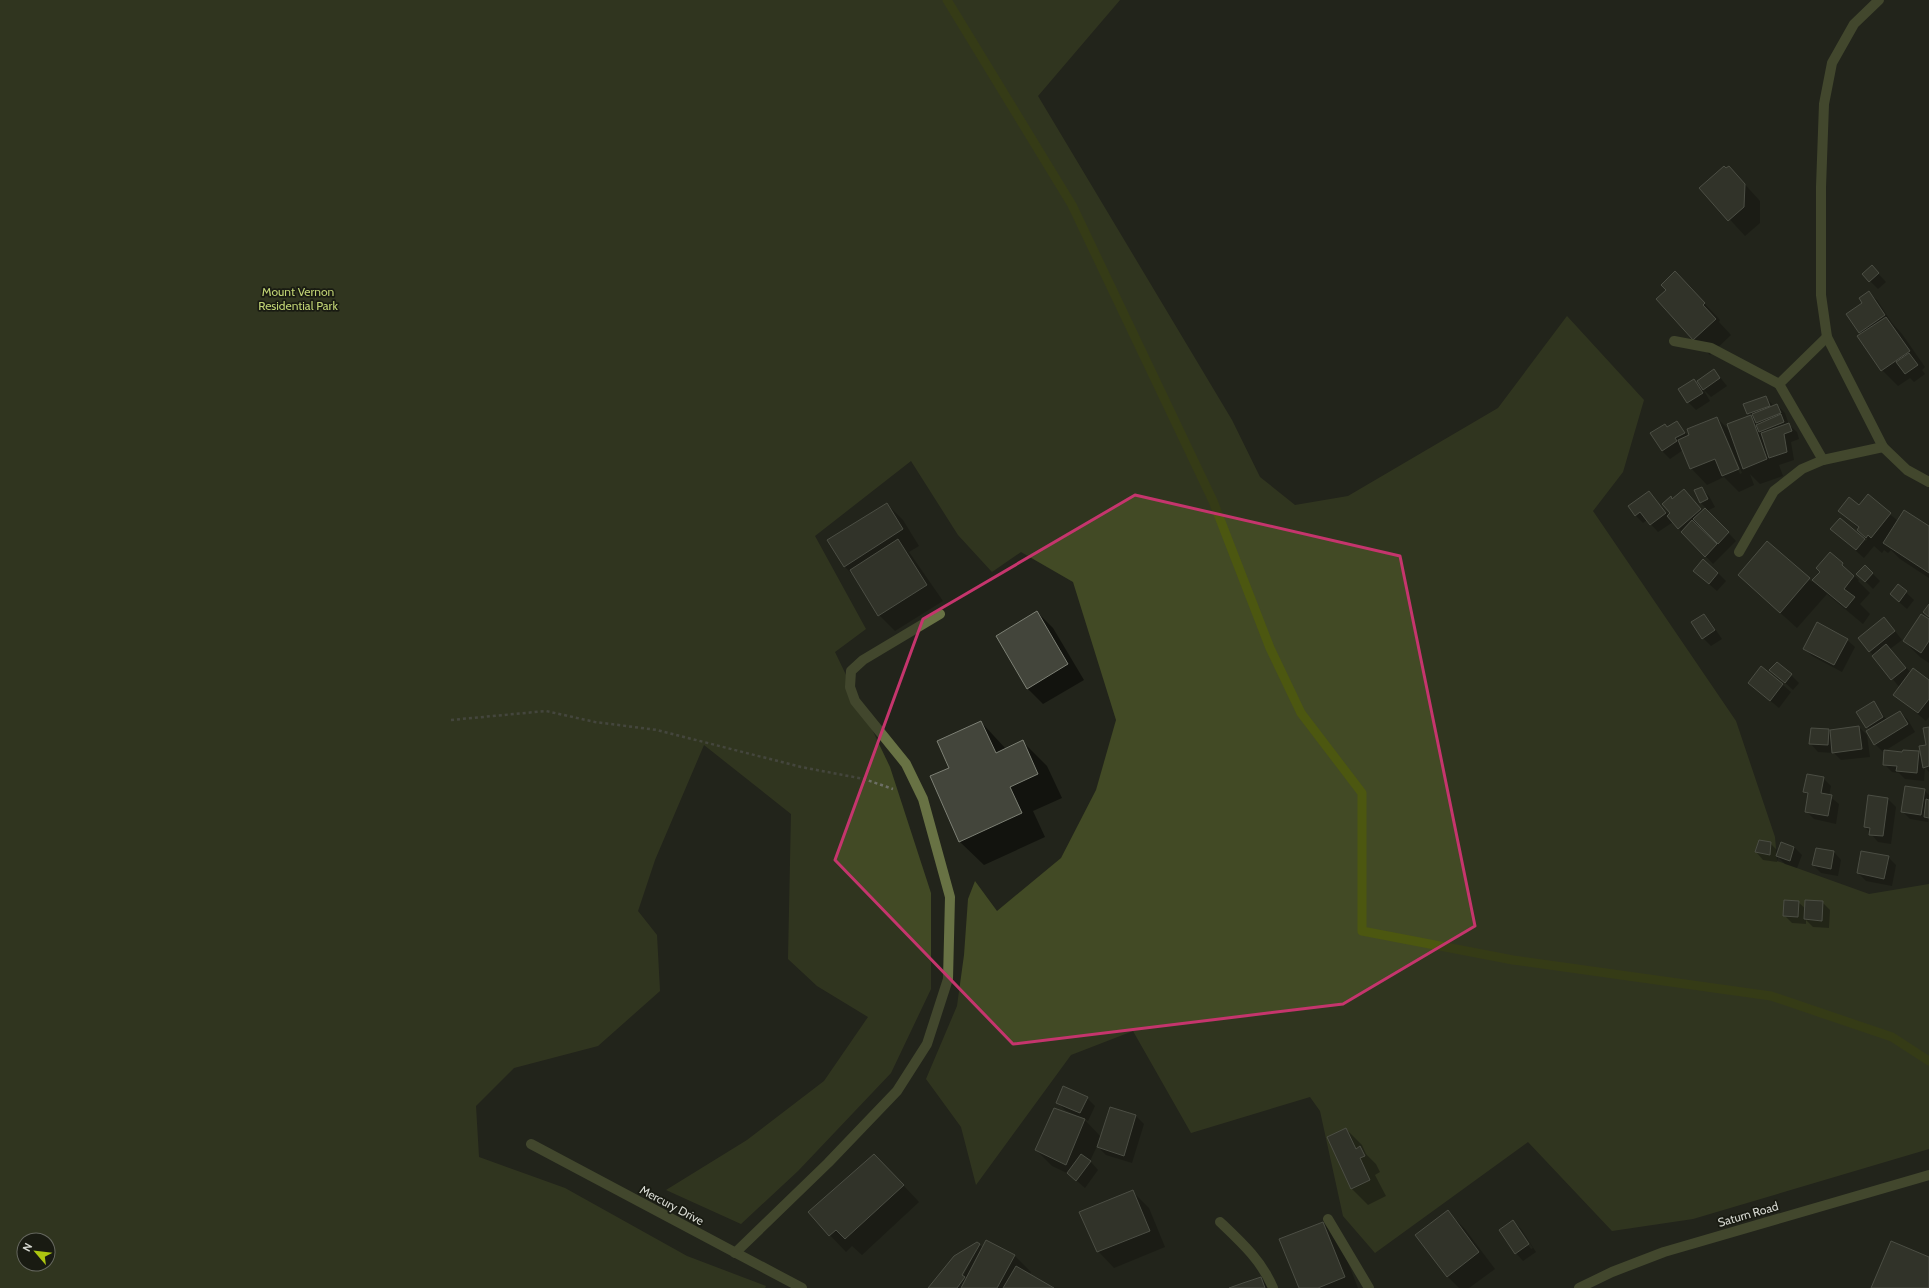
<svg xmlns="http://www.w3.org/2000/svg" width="1929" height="1288" font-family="Cabin,sans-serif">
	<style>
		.green { fill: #424a25; fill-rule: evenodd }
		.shadow { fill: #0007; fill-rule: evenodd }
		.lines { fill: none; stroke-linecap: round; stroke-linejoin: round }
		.stream { stroke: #4c5710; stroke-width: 9 }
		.building { fill: #43453b; stroke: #7d8075 }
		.path { stroke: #6d6f66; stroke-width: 2.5; stroke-dasharray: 3 3; stroke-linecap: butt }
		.minor { stroke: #687244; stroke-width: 10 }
		.marked { fill: none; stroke: #c5356d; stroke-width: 3; stroke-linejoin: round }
		.labels { text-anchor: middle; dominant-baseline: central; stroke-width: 3.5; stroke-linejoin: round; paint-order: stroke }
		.park-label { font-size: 12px; fill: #c0d374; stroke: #191b12 }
		.street-label { font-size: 12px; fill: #d6d8d1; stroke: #191b12 }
	</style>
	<rect width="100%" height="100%" fill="#22241b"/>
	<path class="green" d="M0,0H1120L1038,96L1232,420L1260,477L1295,505L1348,496L1498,408L1567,316L1644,400L1623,472L1593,511L1736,721L1775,837L1777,861L1869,894L1929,884V1149L1693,1219L1612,1231L1528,1142L1375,1253L1343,1216L1320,1111L1310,1097L1191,1133L1133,1031L1071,1055L976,1185L961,1127L926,1079L957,1006L964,955L968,899L975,881L997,911L1061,858L1096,790L1116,720L1073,582L1021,552L992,572L958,535L911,461L815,536L866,629L835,652L890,767L931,893V989L891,1073L798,1171L741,1224L666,1190L747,1140L824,1081L868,1017L817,986L788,959L791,814L704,745L655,860L638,911L657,935L660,991L598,1046L514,1068L476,1106L479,1157L565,1188L687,1256L766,1286L765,1288H0ZM24,1240H48V1264H24Z"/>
	<g class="shadow">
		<path d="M1729,167L1760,201V223L1745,236L1701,188Z"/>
		<path d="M1872,267L1886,282L1878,289L1863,274Z"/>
		<path d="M1691,289L1720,320L1719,322L1731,335L1710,355L1694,339Z"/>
		<path d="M1869,293L1877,300L1892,323L1902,334L1925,367L1922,370L1925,374L1914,382L1910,378L1898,386L1882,370L1858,337L1862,335L1860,333L1864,304Z"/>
		<path d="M1714,370L1727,386L1711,397L1703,389L1710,401L1696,410L1688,402L1694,380L1700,386Z"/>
		<path d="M1765,397L1774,406L1777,405L1785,413L1789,425L1797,432L1799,439L1791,442L1794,460L1779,465L1783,476L1760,484L1750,474L1754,485L1739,492L1724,477L1707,485L1691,468L1683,450L1670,459L1662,451L1651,434L1668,428L1677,422L1691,440L1717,418L1730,431L1750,416L1744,405ZM1724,436H1726L1742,473L1740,474Z"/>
		<path d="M1701,488L1709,496L1715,507L1707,511L1736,541L1713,564L1673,522L1658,532L1647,520L1643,523L1635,515L1649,492L1669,515L1671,513L1673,500L1684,490L1703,511L1706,508L1700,502ZM1700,524L1712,537L1710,538L1698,526Z"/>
		<path d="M1868,496L1898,521L1929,527V578L1900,559L1891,550L1888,553L1884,550L1882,553L1874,546L1864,558L1831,529L1840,519L1866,541L1867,539L1859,529L1840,510L1859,506Z"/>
		<path d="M887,504L903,520L919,546L909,552L943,601L895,631L879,615L856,578L845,567L829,541Z"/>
		<path d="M1767,542L1812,582L1821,572L1830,553L1859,580L1858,581L1870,593L1860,604L1870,614L1863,624L1827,594L1797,628L1739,575Z"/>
		<path d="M1865,566L1880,581L1873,589L1858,574Z"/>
		<path d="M1718,573L1726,581L1717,591L1702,578Z"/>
		<path d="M1898,585L1914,600L1907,609L1899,602Z"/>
		<path d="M1037,612L1053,628L1084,680L1043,704L1027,688Z"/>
		<path d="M1704,615L1711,623L1722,639L1711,646L1703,638L1692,622Z"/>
		<path d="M1929,621V663L1920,657L1904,641Z"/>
		<path d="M1891,626L1902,640L1890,649L1911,673L1929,681V717L1926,721L1895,695L1900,688L1859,638Z"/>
		<path d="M1847,640L1855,647L1842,672L1812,656L1804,648Z"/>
		<path d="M1762,667L1791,692L1779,708L1749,683Z"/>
		<path d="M1771,670L1791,675L1799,683L1793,690Z"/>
		<path d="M1873,702L1887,720L1900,712L1908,720L1915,732L1883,752L1875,744L1870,730L1857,713Z"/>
		<path d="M981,722L1006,749L1023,742L1047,766L1062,798L1033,811L1045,837L984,865L960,842L931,777L950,768Z"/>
		<path d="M1859,727L1867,735L1870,757L1841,760L1834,753L1818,752L1811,744L1829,730L1830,731Z"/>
		<path d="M1929,728V772L1925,768L1924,781L1905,779L1899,773L1892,772L1884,764L1903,753L1918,752L1922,756L1927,745Z"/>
		<path d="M1823,778L1831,786L1829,796L1839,804L1836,824L1814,819L1806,811L1809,796L1804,792Z"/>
		<path d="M1924,790L1929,795L1928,822L1910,819L1902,811Z"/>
		<path d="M1888,799L1896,807L1891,844L1878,842L1865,827Z"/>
		<path d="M1770,843L1779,852L1781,844L1794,847L1802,855L1797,868L1785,864L1778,857L1777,862L1763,860L1756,852L1757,847Z"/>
		<path d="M1834,852L1841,860L1838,876L1821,873L1813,865Z"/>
		<path d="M1888,857L1896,865L1892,886L1866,881L1858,873Z"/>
		<path d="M1798,902L1806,909L1822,902L1830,910L1829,928L1813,927L1806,920V924L1792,923L1784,915Z"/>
		<path d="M1087,1098L1095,1106L1088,1121L1083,1118L1101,1137L1110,1108L1136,1116L1144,1124L1132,1163L1106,1155L1097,1146L1090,1161L1098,1170L1085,1188L1069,1174L1052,1166L1036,1150L1075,1116L1076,1115L1065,1110L1057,1102Z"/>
		<path d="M1346,1129L1362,1145L1366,1154L1376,1164L1380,1172L1375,1175L1386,1196L1368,1205L1352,1189L1328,1138Z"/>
		<path d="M890,1171L919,1202L862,1255L852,1246L846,1252L809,1213Z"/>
		<path d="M1133,1192L1149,1208L1165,1247L1114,1268L1098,1251Z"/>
		<path d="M1448,1212L1464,1228L1495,1269L1469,1288H1459L1447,1276Z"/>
		<path d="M1513,1221L1521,1229L1536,1252L1523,1261L1516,1253ZM1518,1229H1520L1533,1248L1531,1249Z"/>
		<path d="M1323,1223L1339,1239L1358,1288H1301Z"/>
		<path d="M979,1244L983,1248L1015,1256L1031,1272L1029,1275L1052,1288H930ZM970,1259H972L961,1280L959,1279Z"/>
		<path d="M1260,1278L1270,1288H1232Z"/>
	</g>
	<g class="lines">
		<path class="stream" d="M947,0L1072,205L1213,501L1270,648L1301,713L1362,793V931L1513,960L1771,996L1892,1037L1929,1061"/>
	</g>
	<g class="building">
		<path d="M1724,166L1726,168L1729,166L1745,184L1744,207L1728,221L1699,188Z"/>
		<path d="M1872,265L1879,273L1869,282L1862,274Z"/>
		<path d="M1675,271L1705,303L1703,305L1716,319L1693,340L1656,299L1666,290L1661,285Z"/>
		<path d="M1869,291L1885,315L1859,333L1846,314L1862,303L1859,298Z"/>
		<path d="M1886,317L1910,351L1881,371L1857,336Z"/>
		<path d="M1909,353L1918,365L1905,374L1896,362Z"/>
		<path d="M1714,369L1720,378L1703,390L1697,381Z"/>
		<path d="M1694,379L1703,393L1687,403L1678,389Z"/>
		<path d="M1766,396L1770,406L1747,414L1743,404Z"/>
		<path d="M1777,404L1781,413L1756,423L1752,414Z"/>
		<path d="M1781,414L1784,422L1759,432L1756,425Z"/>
		<path d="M1751,415L1767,459L1743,469L1727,424Z"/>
		<path d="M1717,417L1739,469L1722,476L1715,459L1690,469L1678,440L1689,435L1687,429Z"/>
		<path d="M1677,421L1685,433L1675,438L1677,441L1662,451L1650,433L1665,424L1667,427Z"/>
		<path d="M1789,423L1792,431L1784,434L1787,452L1769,458L1761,433Z"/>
		<path d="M1702,487L1708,499L1700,503L1694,490Z"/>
		<path d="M1684,489L1701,509L1678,529L1667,516L1670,513L1662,504L1671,496L1672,499Z"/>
		<path d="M1649,491L1666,513L1650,525L1640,512L1635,516L1628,506Z"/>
		<path d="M1868,494L1891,513L1871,538L1868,535L1866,538L1857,530L1859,527L1838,511L1849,497L1859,505Z"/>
		<path d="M887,503L903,529L844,567L827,540Z"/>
		<path d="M1705,508L1729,532L1718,544L1693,519Z"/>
		<path d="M1904,510L1929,526V573L1883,543Z"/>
		<path d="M1840,518L1865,539L1856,550L1830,529Z"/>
		<path d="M1692,520L1717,544L1705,557L1681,532Z"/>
		<path d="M898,539L927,585L878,616L850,570Z"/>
		<path d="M1767,541L1810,578L1780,613L1738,575Z"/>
		<path d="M1830,552L1843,563L1842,565L1854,576L1844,589L1855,597L1846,608L1812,580L1820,572L1816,568Z"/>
		<path d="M1703,559L1718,573L1709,584L1693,571Z"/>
		<path d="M1865,565L1873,573L1865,582L1856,574Z"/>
		<path d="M1898,584L1907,591L1899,602L1890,594Z"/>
		<path d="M1929,604V617L1923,612Z"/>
		<path d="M1037,611L1068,664L1027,689L996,636Z"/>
		<path d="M1704,614L1715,630L1702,639L1691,622Z"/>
		<path d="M1921,614L1929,619V641L1921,653L1903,641Z"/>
		<path d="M1884,617L1895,631L1869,652L1858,638Z"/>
		<path d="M1817,622L1848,639L1834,665L1803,649Z"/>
		<path d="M1886,644L1906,668L1891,680L1872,656Z"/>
		<path d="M1777,662L1792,674L1785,683L1769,670Z"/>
		<path d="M1761,666L1783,684L1770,701L1748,683Z"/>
		<path d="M1913,668L1929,680V699L1918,713L1893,695Z"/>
		<path d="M1874,701L1883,717L1866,728L1856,712Z"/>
		<path d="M1900,711L1908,724L1874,745L1866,731Z"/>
		<path d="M981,721L996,753L1023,740L1038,774L1010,787L1022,813L959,842L930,776L949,768L937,741Z"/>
		<path d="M1859,726L1862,749L1832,753L1830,730Z"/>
		<path d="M1929,727V766L1923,768L1919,746L1926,745L1923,728Z"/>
		<path d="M1811,728L1829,729L1828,745L1809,744Z"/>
		<path d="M1884,750L1902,752L1903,750L1919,751L1917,773L1896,771L1897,766L1883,765Z"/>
		<path d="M1807,774L1824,777L1821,793L1832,795L1828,816L1805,812L1808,793L1803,792Z"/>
		<path d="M1905,786L1925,789L1921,815L1901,812Z"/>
		<path d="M1868,795L1888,798L1883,836L1869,835L1870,828L1864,827Z"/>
		<path d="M1926,799L1929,800V818L1924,817Z"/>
		<path d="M1759,840L1771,842L1770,855L1755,852Z"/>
		<path d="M1781,842L1794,847L1790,861L1776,856Z"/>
		<path d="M1816,848L1834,851L1831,869L1812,865Z"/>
		<path d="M1861,851L1889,856L1884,879L1857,873Z"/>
		<path d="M1784,900L1799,901L1798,917L1783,916Z"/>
		<path d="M1805,900L1823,901L1822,921L1804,919Z"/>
		<path d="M1063,1086L1088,1097L1080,1113L1056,1103Z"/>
		<path d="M1110,1107L1136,1115L1124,1156L1097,1147Z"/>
		<path d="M1054,1108L1085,1119L1066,1165L1035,1150Z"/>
		<path d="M1346,1128L1356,1149L1360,1146L1365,1156L1360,1158L1370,1180L1351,1189L1327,1137Z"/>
		<path d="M874,1154L904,1185L845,1239L836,1230L829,1236L808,1212Z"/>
		<path d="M1081,1154L1091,1161L1076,1181L1067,1173Z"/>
		<path d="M1133,1190L1150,1231L1097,1252L1079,1212Z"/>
		<path d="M1448,1210L1479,1252L1447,1277L1415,1235Z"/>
		<path d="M1513,1220L1529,1244L1515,1254L1499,1230Z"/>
		<path d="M1323,1222L1345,1277L1318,1288H1299L1279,1239Z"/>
		<path d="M986,1240L1015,1255L997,1288H961Z"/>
		<path d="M1891,1241L1929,1257V1288H1871Z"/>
		<path d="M977,1242L980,1244L962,1275L965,1277L957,1288H928L954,1256Z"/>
		<path d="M1016,1266L1054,1288H1003Z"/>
		<path d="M1261,1277L1265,1288H1229L1243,1283Z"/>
	</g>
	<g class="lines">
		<path class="path" d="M451,720L546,711L595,722L657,730L801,767L864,779L893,789"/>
		<g class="minor">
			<path d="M1879,0L1854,24L1832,63L1824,104L1821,187V295L1827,337L1883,447L1907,470L1929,482"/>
			<path d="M1674,341L1711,348L1779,384"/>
			<path d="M1823,460L1779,384L1827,337"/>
			<path d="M1739,552L1774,491L1802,469L1823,460L1883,447"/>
			<path d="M531,1144L802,1288"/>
			<path d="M1328,1219L1369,1288"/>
			<path d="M1220,1222C1241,1242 1262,1261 1273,1288"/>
			<path d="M735,1253L828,1163L897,1091L927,1044L948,979L950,897L923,799L906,764L855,701L850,687L851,671L863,660L940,614"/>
			<path d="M1579,1288L1612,1272L1664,1252L1929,1175"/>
		</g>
	</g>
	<path d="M0 0H1929V1288H0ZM1135,495L1400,556L1475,926L1343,1004L1013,1044L835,860L923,619Z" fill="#22241b" fill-opacity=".55" fill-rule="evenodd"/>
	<path class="marked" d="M1135,495L1400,556L1475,926L1343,1004L1013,1044L835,860L923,619Z"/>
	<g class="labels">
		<g class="park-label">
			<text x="298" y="291">Mount Vernon<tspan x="298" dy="14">Residential Park</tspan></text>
		</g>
		<g class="street-label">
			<text transform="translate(672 1205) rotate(28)">Mercury Drive</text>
			<text transform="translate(1748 1214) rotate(-16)">Saturn Road</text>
		</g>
	</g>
	<g transform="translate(36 1252) rotate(298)"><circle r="19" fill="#191b12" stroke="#65675e"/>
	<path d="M0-3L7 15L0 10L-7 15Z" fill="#adc610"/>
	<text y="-6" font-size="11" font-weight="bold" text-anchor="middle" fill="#d6d8d1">N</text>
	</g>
</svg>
